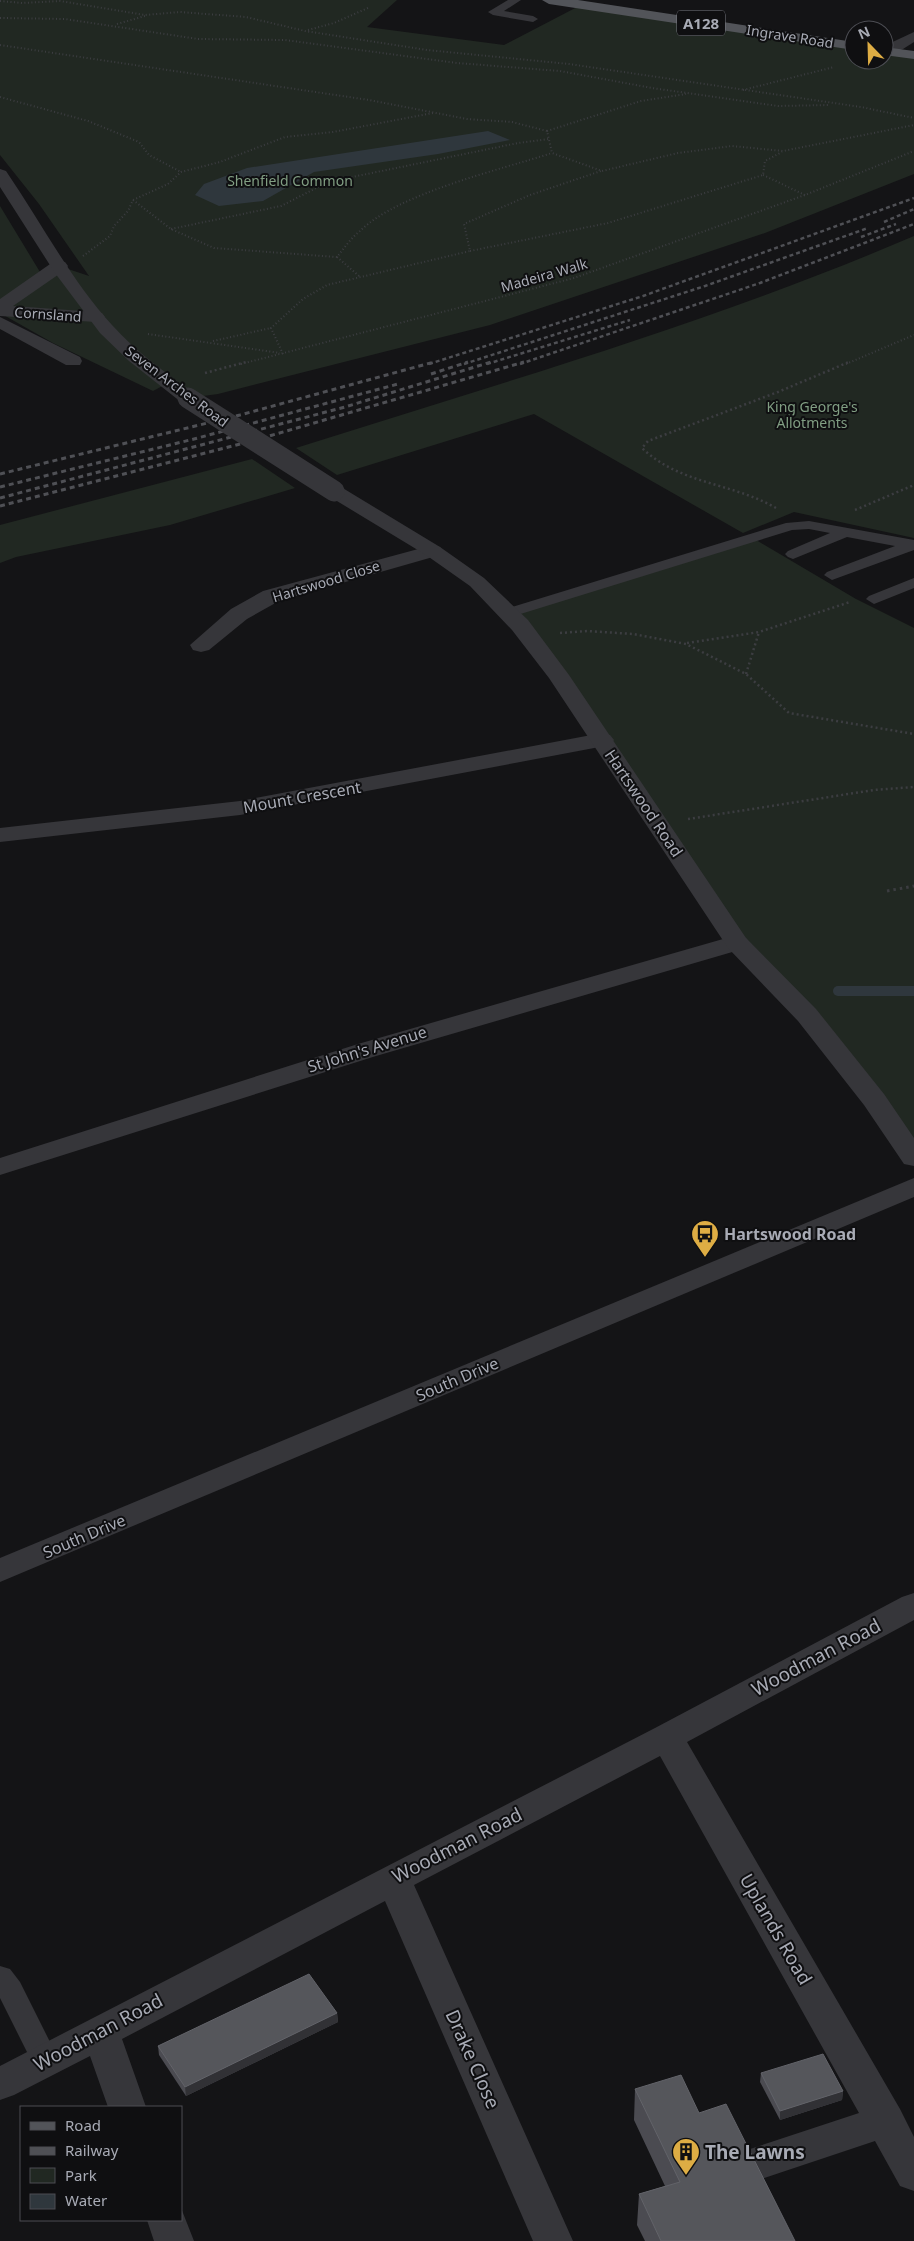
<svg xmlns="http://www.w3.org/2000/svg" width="914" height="2241" font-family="'Noto Sans',sans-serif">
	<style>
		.green { fill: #212822 }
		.water { fill: #2f373d }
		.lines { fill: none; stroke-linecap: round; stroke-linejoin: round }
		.stream { stroke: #2f373d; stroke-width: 10 }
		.path-far2 { stroke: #3c3d41; stroke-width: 2; stroke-dasharray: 1 2.5; stroke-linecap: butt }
		.path-far1 { stroke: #3c3d41; stroke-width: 2.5; stroke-dasharray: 2 3; stroke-linecap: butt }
		.path { stroke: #3c3d41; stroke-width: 3; stroke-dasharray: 2.5 4; stroke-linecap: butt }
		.service { fill: #36363a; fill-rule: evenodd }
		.minor { fill: #36363a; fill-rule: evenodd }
		.tertiary { fill: #36363a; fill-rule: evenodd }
		.primary { fill: #525459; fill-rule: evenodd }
		.rail-far1 { stroke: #4f5055; stroke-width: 2.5; stroke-dasharray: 4 3; stroke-linecap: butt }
		.rail { stroke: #4f5055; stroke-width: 3; stroke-dasharray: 5 4; stroke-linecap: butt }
		.tertiary-bridge { stroke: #36363a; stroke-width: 21 }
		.wall { fill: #4b4b51 }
		.shaded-wall { fill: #313135 }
		.building { fill: #55565b; stroke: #626369 }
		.labels { text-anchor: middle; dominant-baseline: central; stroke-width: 4; stroke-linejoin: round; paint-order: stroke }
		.far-street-label { font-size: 14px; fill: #a8abb5; stroke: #0f0f11 }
		.far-park-label { font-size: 14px; fill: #819e83; stroke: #0f0f11 }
		.shield { fill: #0f0f11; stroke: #7a7c84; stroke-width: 1 }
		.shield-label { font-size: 15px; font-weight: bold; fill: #a8abb5 }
		.street-label { font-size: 16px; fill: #a8abb5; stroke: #0f0f11 }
		.poi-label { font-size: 16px; font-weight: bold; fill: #a8abb5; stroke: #0f0f11; text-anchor: start }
		.near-street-label { font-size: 19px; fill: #a8abb5; stroke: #0f0f11 }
		.near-poi-label { font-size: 19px; font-weight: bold; fill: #a8abb5; stroke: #0f0f11; text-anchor: start }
	</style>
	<rect width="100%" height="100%" fill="#141416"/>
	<g class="green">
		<path d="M0,0H397L367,27L504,45L581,5L854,46V60H884V51L914,55V174L765,233L490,325L218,394L188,398L168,383L153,391L53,343L0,313V206L43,277L59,266L89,276L39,204L0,155Z"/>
		<path d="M914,236V538L794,512L743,533L534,414L337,475L296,448C504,382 714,322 914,236Z"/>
		<path d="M252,459L295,488L170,525L16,557L0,563V525Z"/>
		<path d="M751,537L856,599L914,628V1151L759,968L508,613Z"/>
	</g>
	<path class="water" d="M488,131L510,140L438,154L314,172L263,201L219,206L195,195L204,184L247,168Z"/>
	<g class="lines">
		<path class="stream" d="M838,991H914"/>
		<g class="path-far2">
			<path d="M0,1L22,3L60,1L145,15L180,12L246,17L305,31L427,50L569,64L861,107L914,118"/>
			<path d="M0,18L65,19L198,39L285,40L457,63L560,71L652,88L778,106L830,105"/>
			<path d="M117,24L145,16"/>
			<path d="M308,30L334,23L368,8"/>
			<path d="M0,45L369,100L467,119L512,122L547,131L552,153L602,171L678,153L732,146L783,151L914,125"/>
			<path d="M743,90L834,67"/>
			<path d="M0,97L88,121L139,142L149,155L181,172"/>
			<path d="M547,131L641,101L686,94"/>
			<path d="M763,175L805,195"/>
			<path d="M133,200L171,229L214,248L337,257"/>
			<path d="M171,229L281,206L328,182L518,143L549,139"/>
			<path d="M470,251L608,223L763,175L765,161L782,152"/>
			<path d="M83,256L110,236L114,226L128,211L133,200L168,184L181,172L220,162L285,137L333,132L433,113"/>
			<path d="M359,276L337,257C344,248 351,238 360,231C399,193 499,170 552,153"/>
			<path d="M148,334L280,353"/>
			<path d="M213,341L271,328"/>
			<path d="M283,354L271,328L303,299L327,285L470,251L464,224L530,195L601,171"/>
			<path d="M241,364L574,278L805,195L914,151"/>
			<path d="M846,364L914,335"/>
		</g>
		<g class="path-far1">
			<path d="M205,373L246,362"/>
			<path d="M776,508C733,483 679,484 642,448L648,441L778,392L849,362"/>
			<path d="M855,510L914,485"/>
			<path d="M560,633L587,631L633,634L686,644L746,674L789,713L914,734"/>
			<path d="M687,643L759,632L850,602"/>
			<path d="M746,674L759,632"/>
			<path d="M688,819L874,790L914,787"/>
		</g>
		<path class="path" d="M887,891L914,886"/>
		<g class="service">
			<path d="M508,0H521L504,11L533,16L538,19L533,22L493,15L488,12Z"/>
			<path d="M809,521L914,540V550L832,580L824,575L827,572L895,546L847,537L793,559L788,557L785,554L788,551L830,533L809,529L792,530L514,616L508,618L500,613L502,610L786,523Z"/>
			<path d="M914,578V588L874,604L866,599L869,596Z"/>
			<path d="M0,1966L10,1969L20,1982L59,2060L55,2068L45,2072L35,2068L0,1998Z"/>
		</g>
		<g class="minor">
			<path d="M914,32V42L903,49L884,55V46Z"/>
			<path d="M59,261L65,262L68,266L65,270L13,306L96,312L102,313L105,317L102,321L96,322L0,316V299L53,262Z"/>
			<path d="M0,317L80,357L82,361L80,365H66L0,329Z"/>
			<path d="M433,545L440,547L443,551L440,555L279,601L247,619L209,650L201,652L193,650L190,645L231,609L263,591Z"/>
			<path d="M602,733L610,735L614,740L610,745L240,815L0,842V828L240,801Z"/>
			<path d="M737,935L746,938L750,943L746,948L376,1056L0,1175V1158L358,1044Z"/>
			<path d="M914,1178V1197L0,1582V1558Z"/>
			<path d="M914,1593V1620L687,1742L900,2109L914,2137V2191L900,2186L875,2141L758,2180L744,2175L738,2163L744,2151L859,2113L660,1756L414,1885L573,2241H533L385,1901L122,2039L146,2107H108L90,2056L14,2095L0,2100V2066L655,1728L902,1597Z"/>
			<path d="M181,2208L194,2241H154L147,2220H181Z"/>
		</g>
		<g class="tertiary">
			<path d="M0,169L6,171C41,222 70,279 112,325C136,352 166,373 195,394L197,398L195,402H181L129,361L100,333L55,273L0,187Z"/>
			<path d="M334,485L341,487L440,547L484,578L528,620L569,675L746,938L816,1009L884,1094L914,1138V1166L904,1164L864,1105L798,1021L728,948L549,678L512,630L470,586L426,555L327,495L324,491L327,487Z"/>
		</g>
		<g class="primary">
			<path d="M542,0H578L854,42V50L549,4Z"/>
			<path d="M884,47L914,51V59L884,55Z"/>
		</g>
		<g class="rail-far1">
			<path d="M884,222L914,209"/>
			<path d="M861,237L896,224"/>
			<path d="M429,364L643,296L914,198"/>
			<path d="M464,364L705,286L868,228"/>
			<path d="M487,364L630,320"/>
			<path d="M520,364L760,283L914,224"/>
		</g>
		<g class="rail">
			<path d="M431,374L468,362"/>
			<path d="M0,474L240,415L434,362"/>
			<path d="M0,487L194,439L398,384"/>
			<path d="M0,498L345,407L491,362"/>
			<path d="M0,506L252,441L524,362"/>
		</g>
		<path class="tertiary-bridge" d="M188,398L334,491"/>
	</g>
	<g class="wall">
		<path d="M337,2013L338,2022L186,2096L159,2055L158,2046Z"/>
		<path d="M761,2073L843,2091L842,2100L780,2120L760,2082Z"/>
		<path d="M635,2089L699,2113L795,2241H645L637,2225L639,2194L665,2186L634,2120Z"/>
	</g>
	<g class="shaded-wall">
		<path d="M337,2013L338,2022L186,2096L185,2087Z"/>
		<path d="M843,2091L842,2100L780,2120V2111Z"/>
	</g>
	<g class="building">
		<path d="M309,1974L337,2013L185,2087L158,2046Z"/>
		<path d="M823,2054L843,2091L780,2111L761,2073Z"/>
		<path d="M681,2075L699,2113L726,2104L795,2241H661L639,2194L680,2182L635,2089Z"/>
	</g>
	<defs>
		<symbol id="bus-pin" viewBox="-11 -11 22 30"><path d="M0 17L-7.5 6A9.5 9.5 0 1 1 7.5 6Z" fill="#dead44" stroke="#0f0f11"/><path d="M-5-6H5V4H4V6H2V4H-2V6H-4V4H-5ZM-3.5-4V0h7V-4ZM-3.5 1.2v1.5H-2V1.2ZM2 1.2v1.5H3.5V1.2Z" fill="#111"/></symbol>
		<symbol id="building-pin" viewBox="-11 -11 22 30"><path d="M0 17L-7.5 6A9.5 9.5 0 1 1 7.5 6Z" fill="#dead44" stroke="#0f0f11"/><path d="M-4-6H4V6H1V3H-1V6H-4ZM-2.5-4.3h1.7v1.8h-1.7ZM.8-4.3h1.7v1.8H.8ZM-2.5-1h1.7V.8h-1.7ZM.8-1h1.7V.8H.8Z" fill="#111"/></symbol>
	</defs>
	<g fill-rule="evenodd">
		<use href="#bus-pin" x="689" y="1218" width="32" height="43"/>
		<use href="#building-pin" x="670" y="2136" width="32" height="43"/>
	</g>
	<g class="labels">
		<g class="far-street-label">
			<text transform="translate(790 36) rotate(9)">Ingrave Road</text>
			<text transform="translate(544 275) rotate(-16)">Madeira Walk</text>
			<text transform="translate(48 314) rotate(4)">Cornsland</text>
			<text transform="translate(177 386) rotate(37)">Seven Arches Road</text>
			<text transform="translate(326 581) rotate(-17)">Hartswood Close</text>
		</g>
		<g class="far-park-label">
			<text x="290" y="180">Shenfield Common</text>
			<text x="812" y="406">King George's<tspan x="812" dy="16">Allotments</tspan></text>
		</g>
		<rect class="shield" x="677" y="10.5" width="48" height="25" rx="4"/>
		<g class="shield-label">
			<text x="701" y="23">A128</text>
		</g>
		<g class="street-label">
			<text transform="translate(302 797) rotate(-10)">Mount Crescent</text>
			<text transform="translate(644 803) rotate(56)">Hartswood Road</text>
			<text transform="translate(367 1049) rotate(-17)">St John's Avenue</text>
			<text transform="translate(457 1379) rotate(-23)">South Drive</text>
			<text transform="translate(84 1536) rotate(-23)">South Drive</text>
		</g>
		<g class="poi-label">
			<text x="724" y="1234">Hartswood Road</text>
		</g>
		<g class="near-street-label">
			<text transform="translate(816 1657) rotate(-28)">Woodman Road</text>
			<text transform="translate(457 1845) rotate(-27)">Woodman Road</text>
			<text transform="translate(776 1929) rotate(60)">Uplands Road</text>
			<text transform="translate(98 2032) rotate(-28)">Woodman Road</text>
			<text transform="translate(473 2059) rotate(66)">Drake Close</text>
		</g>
		<g class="near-poi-label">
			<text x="705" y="2152">The Lawns</text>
		</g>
	</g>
	<rect x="20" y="2106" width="162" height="115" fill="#0f0f11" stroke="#4c4d53"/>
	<rect x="30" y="2122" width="25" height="8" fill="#525459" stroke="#4c4d53"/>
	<text x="65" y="2131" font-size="15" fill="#a8abb5">Road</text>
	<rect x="30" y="2147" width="25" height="8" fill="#4f5055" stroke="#4c4d53"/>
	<text x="65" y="2156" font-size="15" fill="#a8abb5">Railway</text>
	<rect x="30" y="2168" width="25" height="15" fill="#212822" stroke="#4c4d53"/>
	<text x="65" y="2181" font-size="15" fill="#a8abb5">Park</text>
	<rect x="30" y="2194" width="25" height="15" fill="#2f373d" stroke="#4c4d53"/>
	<text x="65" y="2206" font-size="15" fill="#a8abb5">Water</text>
	<g transform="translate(869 45) rotate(337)"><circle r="24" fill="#0f0f11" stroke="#4c4d53"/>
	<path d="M0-4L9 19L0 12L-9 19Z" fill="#dead44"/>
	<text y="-8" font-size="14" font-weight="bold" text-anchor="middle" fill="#a8abb5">N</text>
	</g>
</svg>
